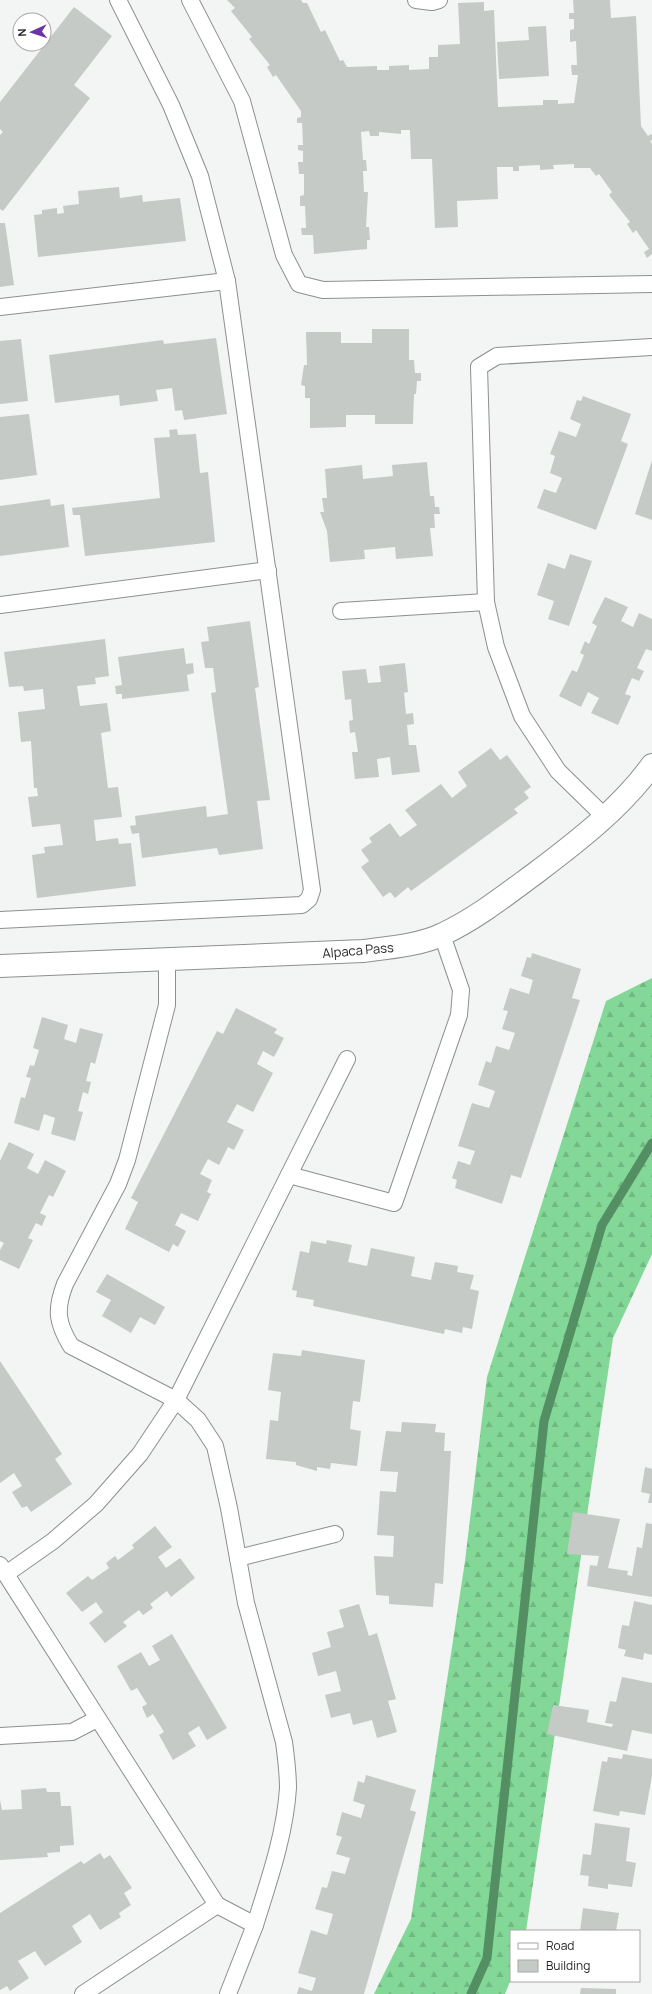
<svg xmlns="http://www.w3.org/2000/svg" width="652" height="1994" font-family="Manrope,sans-serif">
	<style>
		.forest { fill: url(#forest-firs) }
		.lines { fill: none; stroke-linecap: round; stroke-linejoin: round }
		.stream { stroke: #538f62; stroke-width: 9 }
		.building { fill: #c6cac7 }
		.service-casing { stroke: #8d908d; stroke-width: 18 }
		.minor-casing { stroke: #8d908d; stroke-width: 24 }
		.service { stroke: #fff; stroke-width: 16 }
		.minor { stroke: #fff; stroke-width: 22 }
		.labels { text-anchor: middle; dominant-baseline: central; stroke-width: 3; stroke-linejoin: round; paint-order: stroke }
		.street-label { font-size: 13px; fill: #252625; stroke: #fff }
	</style>
	<defs>
		<pattern id="forest-firs" width="22" height="20" patternUnits="userSpaceOnUse"><rect width="22" height="20" fill="#83d897"/><path d="M5 1l3.5 6h-7zM16 11l3.5 6h-7z" fill="#71b982"/></pattern>
	</defs>
	<rect width="100%" height="100%" fill="#f2f5f3"/>
	<path class="forest" d="M652,978V1254L613,1338L526,1931H511V1979L505,1994H374L411,1919L465,1561L487,1377L606,1001Z"/>
	<g class="lines">
		<path class="stream" d="M471,1994L487,1958L544,1421L602,1225L652,1143"/>
	</g>
	<g class="building">
		<path d="M227,0H301L303,3H307L321,32L325,30L340,61L343,60L347,67L377,66V70H389V66L409,65V70L429,69V57H438V45L460,44L458,3L484,2V11L494,10L498,107L543,105V100H558V104L574,103L578,75H572L571,65H577L576,41L570,42V30L574,29V19H569V13H574L573,0H610L611,18L636,16L641,126L648,136L651,134L652,135V140L650,141L652,144V254L647,258L644,252L649,249L636,230L633,233L627,224L630,222L609,195L612,192L599,174L596,176L590,168H574V164L553,165L554,169L540,170V165L519,166V171H513V167H497L498,199L457,201L458,227L435,228L432,159H411L410,130H401V134L379,132V136H370L369,131L361,132L363,160H366L367,171H363L364,192H368L366,227H369L370,240H367V249L314,254L313,235H302L301,228H306L305,206H300V196L304,195V174H299L298,162H303V151L298,150V145H303L302,123H297V118L301,117V111L276,75L273,77L267,67L270,65L249,39L252,37L231,11L235,8Z"/>
		<path d="M74,7L112,36L74,85L90,98L3,211L0,209V135L3,132L0,129V102Z"/>
		<path d="M546,26L549,76L499,79L497,42L529,40L528,27Z"/>
		<path d="M119,187L120,198L142,195L143,202L180,198L186,241L38,257L34,215L42,214V210L57,208V214L64,213L63,206L79,204L78,191Z"/>
		<path d="M0,223H5L14,285L0,287Z"/>
		<path d="M372,329H409V360H414L415,373H421V381H417L416,394H414L413,424H375V415H346V427L310,428V398H305V386L301,385L304,365H307L306,332H341V343H372Z"/>
		<path d="M216,338L227,414L184,420L182,410L175,411L172,388L156,390L158,401L120,406L119,395L55,403L49,355L163,340L164,344Z"/>
		<path d="M21,339L28,401L0,404V341Z"/>
		<path d="M583,396L631,414L621,441L628,444L596,530L537,508L544,489L556,493L562,478L550,473L555,456L550,454L559,431L576,437L581,424L570,419L577,400L581,401Z"/>
		<path d="M29,414L37,475L0,480V417Z"/>
		<path d="M177,429L178,435L196,434L200,473L208,472L215,542L85,556L80,515H73L72,508L160,498L154,438L170,437L169,430Z"/>
		<path d="M652,460V520L635,514Z"/>
		<path d="M427,462L430,496H434L435,507H439L440,514H434L435,528H430L433,556L396,559L395,547L364,550L365,559L330,562L327,531L320,512H324L322,498H327L325,469L362,465L363,479L393,476L392,465Z"/>
		<path d="M50,499L51,506L64,504L69,547L0,556V506Z"/>
		<path d="M570,554L592,561L569,626L548,619L554,601L537,595L548,563L565,569Z"/>
		<path d="M605,597L628,607L621,621L633,627L639,613L652,619V651L646,649L637,668L644,671L639,681L632,678L625,694L631,696L618,725L591,713L599,698L588,692L581,707L559,696L572,670L577,672L584,655L580,653L585,641L589,644L597,626L592,623Z"/>
		<path d="M250,621L259,687L255,688L270,800L257,801L263,849L219,855L217,848L142,858L139,833L132,834L130,826L136,825L135,816L206,806L207,817L228,814L211,693L216,692L213,668H205L201,642L209,641L207,627Z"/>
		<path d="M105,639L109,676L95,678L96,684L77,686L80,706L107,703L111,731L101,733L108,788L118,787L122,817L94,820L96,841L118,838L119,844L131,843L136,886L37,898L32,855L45,853L44,847L63,845L60,824L32,827L28,797L38,796L37,788H34L31,741L21,742L18,712L45,709L43,689L24,691L23,686L9,687L4,652Z"/>
		<path d="M184,648L186,664L193,663L194,673L187,675L189,691L122,699V694H116L115,686L122,685L118,657Z"/>
		<path d="M405,663L408,692L404,693L406,714L413,713L414,724L407,725L409,745H416L420,772L392,775L390,757L377,759L379,777L355,779L352,752H358L355,732L350,733L349,721L353,720L351,699L345,700L342,671L366,669L368,683L381,682L379,666Z"/>
		<path d="M491,748L500,760L507,755L531,787L524,792L529,798L514,809L518,813L411,891L408,887L395,898L390,892L383,897L361,867L369,861L361,850L372,842L369,838L390,823L400,837L417,825L405,810L441,784L452,798L467,786L458,772Z"/>
		<path d="M532,953L581,969L572,998L580,1000L521,1178L511,1175L502,1204L455,1188L457,1180L452,1178L458,1161L470,1165L475,1151L458,1146L472,1103L489,1108L495,1091L478,1085L486,1061L491,1063L496,1046L509,1050L515,1033L502,1029L508,1011L503,1010L510,988L529,994L533,980L521,976L527,957L531,958Z"/>
		<path d="M236,1008L277,1029L274,1033L284,1038L274,1057L263,1051L257,1064L273,1073L253,1112L237,1104L227,1122L244,1130L234,1150L228,1147L219,1165L208,1159L200,1174L212,1180L207,1192L211,1194L198,1221L181,1213L175,1225L186,1231L178,1247L173,1244L169,1252L125,1229L138,1202L131,1198L217,1031L223,1034Z"/>
		<path d="M42,1017L68,1025L64,1039L76,1043L80,1028L103,1034L95,1064L91,1062L86,1081L91,1082L88,1094L83,1092L78,1111L83,1112L75,1141L51,1134L55,1118L44,1114L39,1131L14,1123L21,1097L25,1098L31,1078L26,1077L30,1065L34,1066L39,1050L33,1048Z"/>
		<path d="M9,1142L34,1154L27,1168L38,1174L45,1160L66,1171L53,1197L49,1195L40,1213L46,1216L42,1226L36,1223L28,1238L33,1240L19,1269L0,1260V1250L4,1243L0,1241V1161Z"/>
		<path d="M327,1240L352,1245L348,1262L367,1266L371,1248L415,1257L411,1276L431,1280L435,1262L458,1266L457,1272L474,1275L470,1289L479,1291L472,1329L463,1327L462,1333L445,1329L444,1334L313,1306L314,1300L296,1297L297,1291L292,1290L300,1251L309,1253L311,1241L326,1244Z"/>
		<path d="M107,1274L165,1307L155,1325L140,1317L131,1333L102,1316L111,1300L96,1292Z"/>
		<path d="M302,1350L365,1360L360,1402L353,1401L350,1429L361,1431L357,1466L331,1463L330,1469L317,1467V1471L296,1465V1462L266,1459L270,1420L278,1421L281,1392L268,1390L273,1353L301,1356Z"/>
		<path d="M0,1361L62,1454L55,1459L72,1484L31,1512L27,1506L22,1508L12,1492L22,1486L14,1473L0,1483Z"/>
		<path d="M402,1422L436,1424L435,1432L445,1433L444,1451H451L443,1584L435,1583L433,1607L389,1604V1596L376,1595L374,1556L393,1557L394,1536L377,1535L380,1491L396,1492L398,1472L380,1471L386,1431L401,1432Z"/>
		<path d="M645,1467L652,1469V1503H648L650,1494L641,1492Z"/>
		<path d="M573,1512L620,1519L608,1568L628,1571L627,1575L632,1576L637,1547L642,1548L646,1523L652,1524V1597L587,1586L590,1565L597,1566L599,1556L567,1554Z"/>
		<path d="M155,1526L172,1547L158,1557L166,1568L180,1558L195,1578L171,1597L167,1591L150,1604L153,1608L143,1615L139,1610L123,1622L127,1626L105,1643L89,1623L103,1612L96,1602L82,1612L66,1593L88,1576L92,1580L109,1568L106,1563L115,1556L118,1560L134,1548L132,1545Z"/>
		<path d="M634,1601L652,1605V1655L644,1653L643,1660L624,1656L626,1650L618,1648L622,1625L629,1626Z"/>
		<path d="M359,1604L369,1636L377,1633L396,1699L388,1701L397,1732L377,1738L372,1720L353,1725L350,1713L331,1718L325,1695L341,1691L336,1671L318,1676L312,1653L331,1647L327,1632L344,1627L339,1610Z"/>
		<path d="M172,1634L227,1728L207,1740L199,1726L188,1733L196,1746L173,1760L159,1735L164,1732L153,1714L147,1718L142,1707L147,1704L137,1688L131,1691L117,1666L141,1652L149,1666L160,1660L152,1646Z"/>
		<path d="M622,1677L652,1683V1734L632,1730L627,1751L547,1734L553,1705L589,1710L587,1722L612,1727L613,1724L605,1723L610,1701L616,1702Z"/>
		<path d="M623,1754L652,1759V1776L645,1815L620,1811L619,1816L593,1811L602,1761L607,1762L608,1757L622,1759Z"/>
		<path d="M366,1775L416,1790L410,1810L416,1812L364,1994H297L299,1987L312,1991L316,1978L298,1973L311,1930L327,1935L333,1914L315,1909L322,1887L327,1888L332,1871L345,1874L350,1858L336,1854L342,1837L336,1835L342,1812L361,1818L365,1805L353,1801L358,1781L364,1783Z"/>
		<path d="M46,1788L47,1792H60L61,1806H71L74,1845L60,1846V1852L47,1853L48,1857L0,1860V1800L2,1810L22,1809L21,1790Z"/>
		<path d="M595,1823L630,1828L626,1861L636,1863L632,1887L608,1884V1889L588,1886L589,1876L580,1875L583,1854L591,1855Z"/>
		<path d="M100,1853L104,1859L110,1855L132,1888L124,1893L131,1905L119,1913L121,1917L100,1930L90,1914L72,1926L82,1942L45,1966L35,1951L18,1961L29,1978L10,1991L7,1986L0,1990V1913L81,1861L84,1864Z"/>
		<path d="M583,1908L619,1913L616,1931H580Z"/>
		<path d="M581,1988L616,1989V1994H580Z"/>
	</g>
	<g class="lines">
		<defs>
			<g id="service">
				<path d="M190,0L242,101L284,255L299,284L323,290L652,284"/>
				<path d="M416,0L432,2L439,0"/>
				<path d="M0,307L227,281"/>
				<path d="M0,605L268,570"/>
				<path d="M341,611L486,602"/>
				<path d="M604,816L558,771L522,716L496,647L486,602L479,367L497,356L652,347"/>
				<path d="M0,920L302,905L309,899L312,890L227,281L200,176L171,105L118,0"/>
				<path d="M167,960V1005L127,1160L118,1184L65,1284C55,1310 57,1323 71,1346L176,1400L198,1420L215,1446L229,1508L246,1603L284,1742C286,1757 288,1773 288,1788C285,1835 269,1880 255,1925"/>
				<path d="M289,1175L394,1203L459,1015L461,990L442,935"/>
				<path d="M238,1558L335,1534"/>
				<path d="M0,1565L217,1905L255,1925L228,1994"/>
				<path d="M6,1574L53,1541L96,1504L140,1454L176,1400L347,1059"/>
				<path d="M0,1736L72,1732L97,1719"/>
				<path d="M83,1994L217,1905"/>
			</g>
			<path id="minor" d="M0,966L363,951C387,948 422,945 443,934C477,918 507,894 537,872C578,841 622,807 652,765"/>
		</defs>
		<use href="#service" class="service-casing"/>
		<use href="#minor" class="minor-casing"/>
		<use href="#service" class="service"/>
		<use href="#minor" class="minor"/>
	</g>
	<g class="labels">
		<g class="street-label">
			<text transform="translate(358 950) rotate(-5)">Alpaca Pass</text>
		</g>
	</g>
	<rect x="510" y="1930" width="130" height="52" fill="#ffffff" stroke="#a8a8a8"/>
	<rect x="518" y="1943" width="20" height="6" fill="#ffffff" stroke="#a8a8a8"/>
	<text x="546" y="1950" font-size="12" fill="#252625">Road</text>
	<rect x="518" y="1960" width="20" height="12" fill="#c6cac7" stroke="#a8a8a8"/>
	<text x="546" y="1970" font-size="12" fill="#252625">Building</text>
	<g transform="translate(32 32) rotate(267)"><circle r="19" fill="#ffffff" stroke="#a8a8a8"/>
	<path d="M0-3L7 15L0 10L-7 15Z" fill="#6b34aa"/>
	<text y="-6" font-size="11" font-weight="bold" text-anchor="middle" fill="#252625">N</text>
	</g>
</svg>
